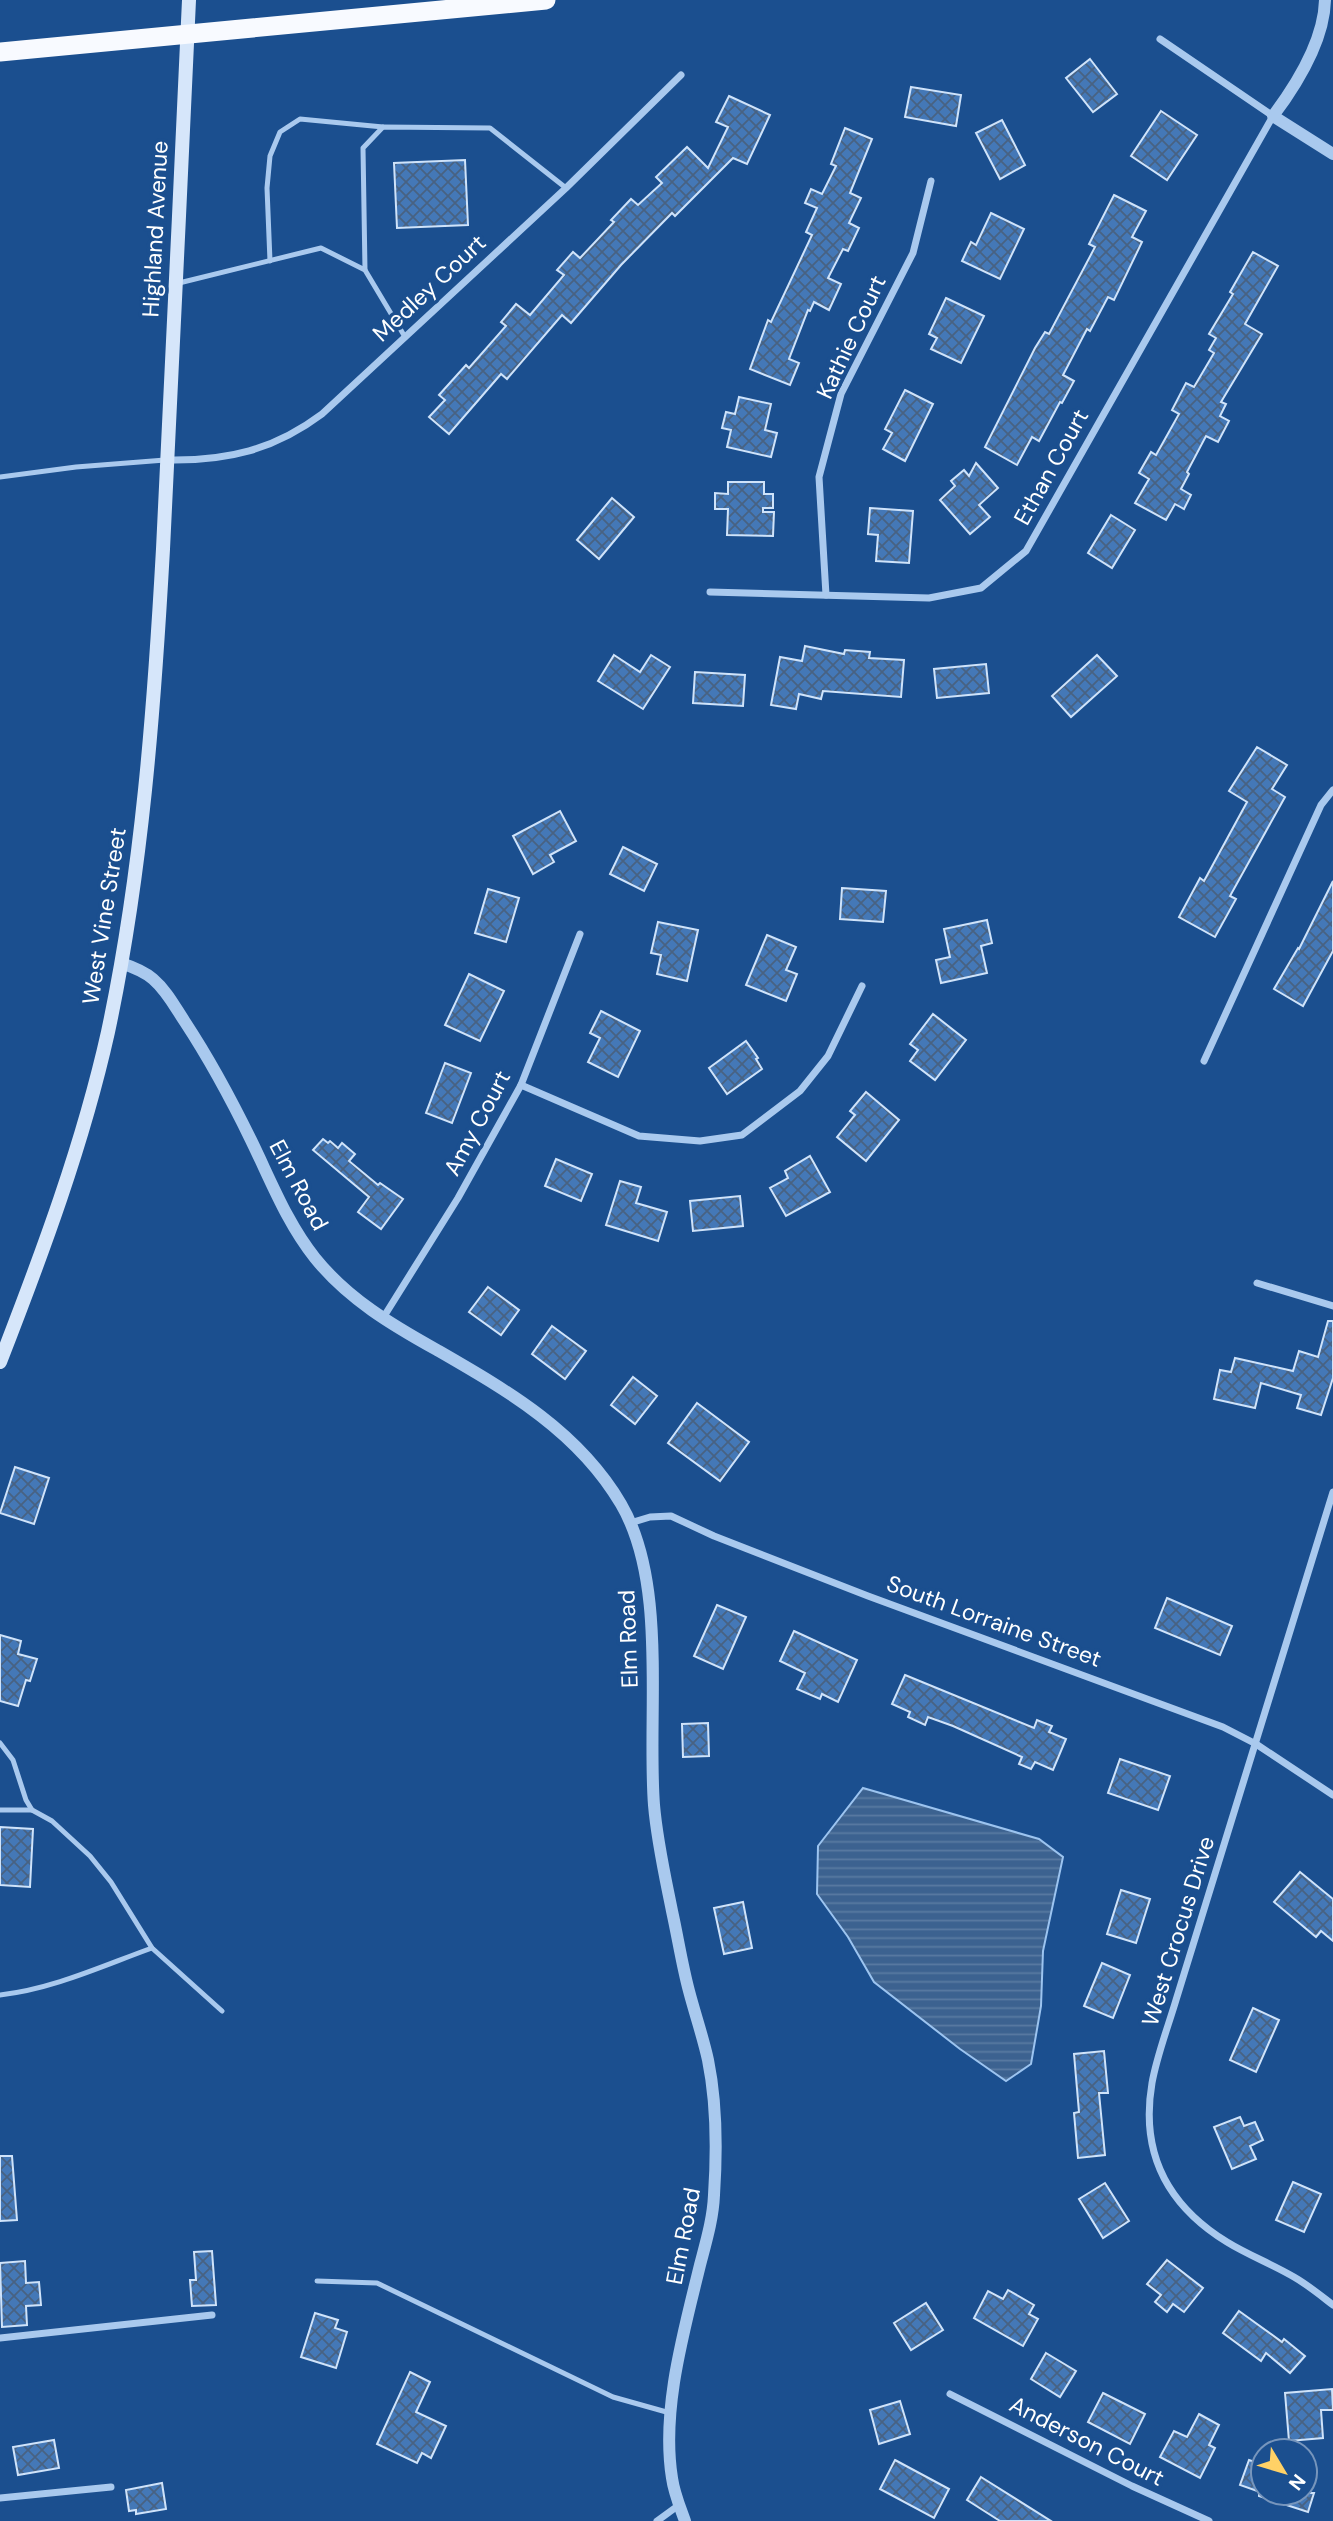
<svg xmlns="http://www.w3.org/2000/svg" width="1333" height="2521" font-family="'DM Sans',sans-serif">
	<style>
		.water { fill: url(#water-rules); stroke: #9cc4f0; stroke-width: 2 }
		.building { fill: url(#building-cross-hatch); stroke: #cfe3fa; stroke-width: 2 }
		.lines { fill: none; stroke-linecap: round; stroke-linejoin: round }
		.service { stroke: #a9c9ee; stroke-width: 5 }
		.minor { stroke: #a9c9ee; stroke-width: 7 }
		.tertiary { stroke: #a9c9ee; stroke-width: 12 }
		.secondary { stroke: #d6e6fa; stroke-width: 14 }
		.trunk { stroke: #f8faff; stroke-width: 19 }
		.labels { text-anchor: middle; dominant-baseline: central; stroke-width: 7; stroke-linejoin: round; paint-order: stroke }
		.street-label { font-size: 23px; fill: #fff; stroke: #1b4f8f }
	</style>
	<defs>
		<pattern id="water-rules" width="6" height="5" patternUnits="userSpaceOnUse" patternTransform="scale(1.75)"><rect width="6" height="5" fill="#3c6290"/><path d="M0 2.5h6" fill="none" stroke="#597aa1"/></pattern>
		<pattern id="building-cross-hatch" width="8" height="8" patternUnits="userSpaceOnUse" patternTransform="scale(1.75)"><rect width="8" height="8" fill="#4478b7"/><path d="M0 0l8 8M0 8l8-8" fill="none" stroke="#486282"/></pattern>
	</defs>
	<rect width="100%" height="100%" fill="#1b4f8f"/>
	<path class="water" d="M863,1788L1039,1839L1063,1857L1043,1951L1041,2006L1031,2064L1006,2081L960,2049L874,1982L848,1937L817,1894L818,1846Z"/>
	<g class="building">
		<path d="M1090,59L1117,94L1093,112L1066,78Z"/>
		<path d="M911,87L961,95L956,126L905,117Z"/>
		<path d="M729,96L770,115L747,164L733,158L675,216L672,213L621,265L571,323L562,315L507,379L501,374L449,434L429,417L445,400L439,395L466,365L469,368L506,326L501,322L516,304L530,315L564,275L557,270L573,252L580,258L614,222L611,220L631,199L638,205L662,183L656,177L687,147L708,168L728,127L716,122Z"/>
		<path d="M1161,111L1197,135L1167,180L1131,156Z"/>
		<path d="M1002,120L1025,165L1000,179L976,133Z"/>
		<path d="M845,128L872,139L850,193L861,198L849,223L859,228L848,251L843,249L828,278L841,284L829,310L814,302L810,311L808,310L789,359L799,363L790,385L750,369L768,320L771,322L812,235L806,232L817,208L805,203L811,189L822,194L836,166L831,164Z"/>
		<path d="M465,160L468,225L397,228L394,163Z"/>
		<path d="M1114,195L1146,211L1132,237L1142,242L1114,300L1108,297L1090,331L1087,329L1063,375L1074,381L1062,403L1060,402L1039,441L1032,437L1017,465L985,447L1035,348L1045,332L1049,334L1095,247L1089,244Z"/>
		<path d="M991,213L1024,229L1000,279L962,261L971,242L976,245Z"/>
		<path d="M1253,252L1278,266L1245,324L1262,334L1221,402L1226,404L1220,416L1229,421L1218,442L1206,436L1187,472L1189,474L1181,489L1191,495L1184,509L1175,504L1166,520L1135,503L1149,479L1139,473L1151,452L1156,455L1179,414L1172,410L1186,383L1194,387L1214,353L1209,350L1216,338L1209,334L1233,294L1230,292Z"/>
		<path d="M946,298L984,316L961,363L931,349L937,338L929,334Z"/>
		<path d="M905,390L933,404L905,461L883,449L892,433L885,429Z"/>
		<path d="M739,397L771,404L765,430L777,433L771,457L727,447L731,430L722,428L726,412L735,414Z"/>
		<path d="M976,463L998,488L979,505L990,517L970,534L940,500L955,486L951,481L964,470L969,476Z"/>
		<path d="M728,482H764V494H773V508H763V512H774L773,536L727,535L728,509H715V493L728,494Z"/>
		<path d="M612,498L634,517L599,559L577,540Z"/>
		<path d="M870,508L913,511L909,563L876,561L878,535L868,534Z"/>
		<path d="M1111,515L1135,530L1112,568L1088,553Z"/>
		<path d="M805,646L844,654L845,650L870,652L869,658L904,660L901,697L823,691L821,699L799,694L796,709L771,705L780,657L802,661Z"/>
		<path d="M614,655L640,672L651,655L670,667L643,709L598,681Z"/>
		<path d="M1097,655L1117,676L1071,717L1052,696Z"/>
		<path d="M986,664L989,693L937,698L934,669Z"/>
		<path d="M695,672L745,675L743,706L693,703Z"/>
		<path d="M1257,747L1287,765L1272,789L1285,797L1230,896L1236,899L1215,937L1179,917L1200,878L1204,881L1247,802L1229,791Z"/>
		<path d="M560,811L576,841L550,855L554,862L533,874L513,836Z"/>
		<path d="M623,847L657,864L644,891L610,874Z"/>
		<path d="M1333,881V951L1303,1006L1274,989L1298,948L1299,949Z"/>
		<path d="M842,888L886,891L883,922L840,919Z"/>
		<path d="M488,889L519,898L506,942L475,933Z"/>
		<path d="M987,920L992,943L981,946L987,973L941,983L936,960L950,957L944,929Z"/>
		<path d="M658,922L698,930L687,981L657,974L661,955L651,953Z"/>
		<path d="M767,935L796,947L786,970L797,974L786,1001L746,985Z"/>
		<path d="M469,974L504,991L480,1041L445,1025Z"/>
		<path d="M601,1011L640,1031L618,1077L588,1062L600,1038L590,1033Z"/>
		<path d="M933,1014L966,1040L935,1080L910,1061L918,1050L910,1044Z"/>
		<path d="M746,1041L758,1058L756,1059L762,1069L727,1094L709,1068Z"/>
		<path d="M445,1063L471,1073L452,1123L426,1113Z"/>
		<path d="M866,1092L899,1120L866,1161L837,1137L855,1115L850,1111Z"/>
		<path d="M323,1139L328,1143L330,1141L338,1148L342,1143L355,1154L349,1161L378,1185L380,1183L403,1199L381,1229L358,1212L369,1197L313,1150Z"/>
		<path d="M810,1156L830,1192L786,1216L770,1188L788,1178L785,1171Z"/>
		<path d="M556,1159L592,1174L581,1201L545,1186Z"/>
		<path d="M620,1181L641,1187L636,1203L667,1212L658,1241L606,1225Z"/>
		<path d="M740,1196L743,1226L693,1231L690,1201Z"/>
		<path d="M488,1287L519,1310L501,1335L469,1312Z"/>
		<path d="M1328,1321H1333V1378L1321,1415L1297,1408L1301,1395L1261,1383L1255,1408L1214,1399L1220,1370L1231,1372L1235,1358L1293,1371L1299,1351L1318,1357Z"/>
		<path d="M552,1326L586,1351L565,1379L532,1354Z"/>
		<path d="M633,1377L657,1396L635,1424L611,1405Z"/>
		<path d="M697,1403L749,1442L720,1481L668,1443Z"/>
		<path d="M15,1467L49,1478L34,1524L0,1513Z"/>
		<path d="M1167,1598L1232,1626L1220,1655L1155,1628Z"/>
		<path d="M717,1605L746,1617L723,1669L694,1656Z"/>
		<path d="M794,1631L857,1660L838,1702L822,1694L820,1699L797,1689L805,1673L780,1661Z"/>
		<path d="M0,1635L21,1641L18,1654L37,1659L30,1681L26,1680L18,1706L0,1701Z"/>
		<path d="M905,1675L1034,1728L1037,1720L1052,1726L1049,1732L1066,1739L1053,1770L1035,1762L1031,1769L1019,1764L1022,1757L953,1726L928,1717L925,1725L908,1717L910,1712L892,1704Z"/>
		<path d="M708,1723L709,1756L683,1757L682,1724Z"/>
		<path d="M1120,1759L1170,1776L1158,1810L1108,1793Z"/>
		<path d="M0,1827L33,1829L30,1887L0,1885Z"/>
		<path d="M1300,1872L1333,1899V1941L1321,1931L1316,1937L1274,1902Z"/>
		<path d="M1121,1890L1150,1899L1136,1943L1107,1934Z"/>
		<path d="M743,1902L752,1948L724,1954L714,1908Z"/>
		<path d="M1102,1963L1130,1975L1113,2018L1084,2006Z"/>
		<path d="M1253,2008L1279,2020L1256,2072L1230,2060Z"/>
		<path d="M1104,2051L1108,2093H1099L1105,2155L1078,2158L1074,2113L1079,2112L1074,2054Z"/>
		<path d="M1240,2117L1244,2126L1255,2122L1263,2140L1250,2146L1256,2159L1232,2169L1214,2127Z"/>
		<path d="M0,2156H12L17,2220L0,2221Z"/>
		<path d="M1293,2182L1321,2194L1304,2232L1276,2220Z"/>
		<path d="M1105,2183L1129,2221L1103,2238L1079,2199Z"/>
		<path d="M212,2251L216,2305L192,2306L190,2280H196L194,2252Z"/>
		<path d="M1167,2260L1203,2288L1184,2312L1173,2304L1167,2312L1155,2302L1161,2295L1147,2284Z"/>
		<path d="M25,2261L26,2283L39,2282L41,2305L26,2306L27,2325L2,2327L0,2263Z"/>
		<path d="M1008,2290L1034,2305L1029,2314L1038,2319L1023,2346L974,2318L988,2291L1003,2299Z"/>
		<path d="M926,2303L943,2330L911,2350L894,2323Z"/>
		<path d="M1239,2311L1282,2342L1284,2339L1305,2356L1290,2373L1266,2353L1261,2361L1223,2333Z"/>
		<path d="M315,2313L338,2320L335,2328L347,2332L336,2368L301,2357Z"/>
		<path d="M1046,2353L1076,2371L1060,2397L1031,2379Z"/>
		<path d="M410,2372L430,2382L416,2412L446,2426L431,2458L422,2453L417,2463L377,2444Z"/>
		<path d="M1332,2389L1333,2410H1321L1323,2438L1289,2441L1285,2393Z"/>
		<path d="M1103,2393L1145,2414L1130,2444L1088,2422Z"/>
		<path d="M900,2401L910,2434L879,2444L870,2410Z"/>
		<path d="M1199,2414L1219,2425L1209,2445L1215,2448L1200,2478L1160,2457L1174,2431L1187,2437Z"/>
		<path d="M54,2440L59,2468L18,2475L13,2447Z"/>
		<path d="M895,2460L949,2489L934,2518L880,2489Z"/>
		<path d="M1249,2460L1263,2465V2493H1314L1308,2512L1259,2496V2493H1263L1240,2485Z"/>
		<path d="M981,2477L1051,2521H1000L967,2500Z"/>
		<path d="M162,2483L166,2509L136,2514V2510L129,2511L126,2490Z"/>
	</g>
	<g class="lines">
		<g class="service">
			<path d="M270,261L267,188L270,156L280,132L300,119L383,127"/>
			<path d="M365,270L363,148L383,127L490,128L566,188"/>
			<path d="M179,283L321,248L365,270L405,337"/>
			<path d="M0,477L76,467L165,460"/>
			<path d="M0,1743L13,1760L26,1800L32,1810L52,1821L90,1856L111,1882L152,1948L222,2011"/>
			<path d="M0,1810H32"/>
			<path d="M0,1995C53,1989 102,1966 152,1948"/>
			<path d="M317,2281L377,2283L613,2397L670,2413"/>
		</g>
		<g class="minor">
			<path d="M168,460C227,461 274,450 322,414L566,188L681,75"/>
			<path d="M710,592L929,598L981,588L1026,551L1273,116L1160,39"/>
			<path d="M826,595L819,477L841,394L913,253L931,181"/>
			<path d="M1204,1061L1321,805L1333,790"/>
			<path d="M521,1085L639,1136L700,1141L742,1135L800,1091L828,1056L862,986"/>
			<path d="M1257,1283L1333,1306"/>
			<path d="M383,1318L458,1198L521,1085L580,934"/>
			<path d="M1333,1492L1176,2000C1168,2027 1157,2055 1152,2083C1140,2153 1167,2205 1227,2242C1248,2255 1272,2264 1294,2277C1308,2285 1320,2295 1333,2305"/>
			<path d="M630,1523L650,1517L671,1516L714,1536L868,1596L1223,1727L1256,1744L1333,1795"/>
			<path d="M0,2338L212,2315"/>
			<path d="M950,2394L1132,2486L1209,2521"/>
			<path d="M0,2498L111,2487"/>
			<path d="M657,2521L679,2505"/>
		</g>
		<g class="tertiary">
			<path d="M1325,0C1324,41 1297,84 1273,116L1333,154"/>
			<path d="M121,963C133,967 144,971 153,979C167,991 175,1007 185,1022C210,1060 231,1099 251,1140C271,1181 287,1223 315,1258C348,1299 392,1325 437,1350C508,1391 578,1431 621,1504C668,1584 647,1714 654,1805C657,1841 665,1876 672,1911C678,1938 682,1965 689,1991C695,2014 703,2037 708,2060C717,2104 717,2150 714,2195C713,2219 706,2242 700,2265C684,2331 661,2410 672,2478C674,2493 680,2507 685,2521"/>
		</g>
		<path class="secondary" d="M0,1362C42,1254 83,1144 108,1032C142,872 154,711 163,549C173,366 180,183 189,0"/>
		<path class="trunk" d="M0,52L546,0"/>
	</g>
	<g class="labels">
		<g class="street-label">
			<text transform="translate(155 229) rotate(-87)">Highland Avenue</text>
			<text transform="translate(429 288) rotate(-43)">Medley Court</text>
			<text transform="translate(851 337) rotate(-65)">Kathie Court</text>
			<text transform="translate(1051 467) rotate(-61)">Ethan Court</text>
			<text transform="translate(104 916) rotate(-81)">West Vine Street</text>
			<text transform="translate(477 1123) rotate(-62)">Amy Court</text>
			<text transform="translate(299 1185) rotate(62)">Elm Road</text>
			<text transform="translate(994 1621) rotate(20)">South Lorraine Street</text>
			<text transform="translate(628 1639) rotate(-92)">Elm Road</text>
			<text transform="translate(1178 1931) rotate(-73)">West Crocus Drive</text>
			<text transform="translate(683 2236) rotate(-79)">Elm Road</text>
			<text transform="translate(1087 2441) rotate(27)">Anderson Court</text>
		</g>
	</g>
	<g transform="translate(1284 2472) rotate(128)"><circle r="33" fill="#1b4f8f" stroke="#7695bc" stroke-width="2"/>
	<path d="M0-5L12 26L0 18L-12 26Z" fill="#ffd166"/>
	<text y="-10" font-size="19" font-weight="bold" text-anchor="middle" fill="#ffffff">N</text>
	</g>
</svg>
